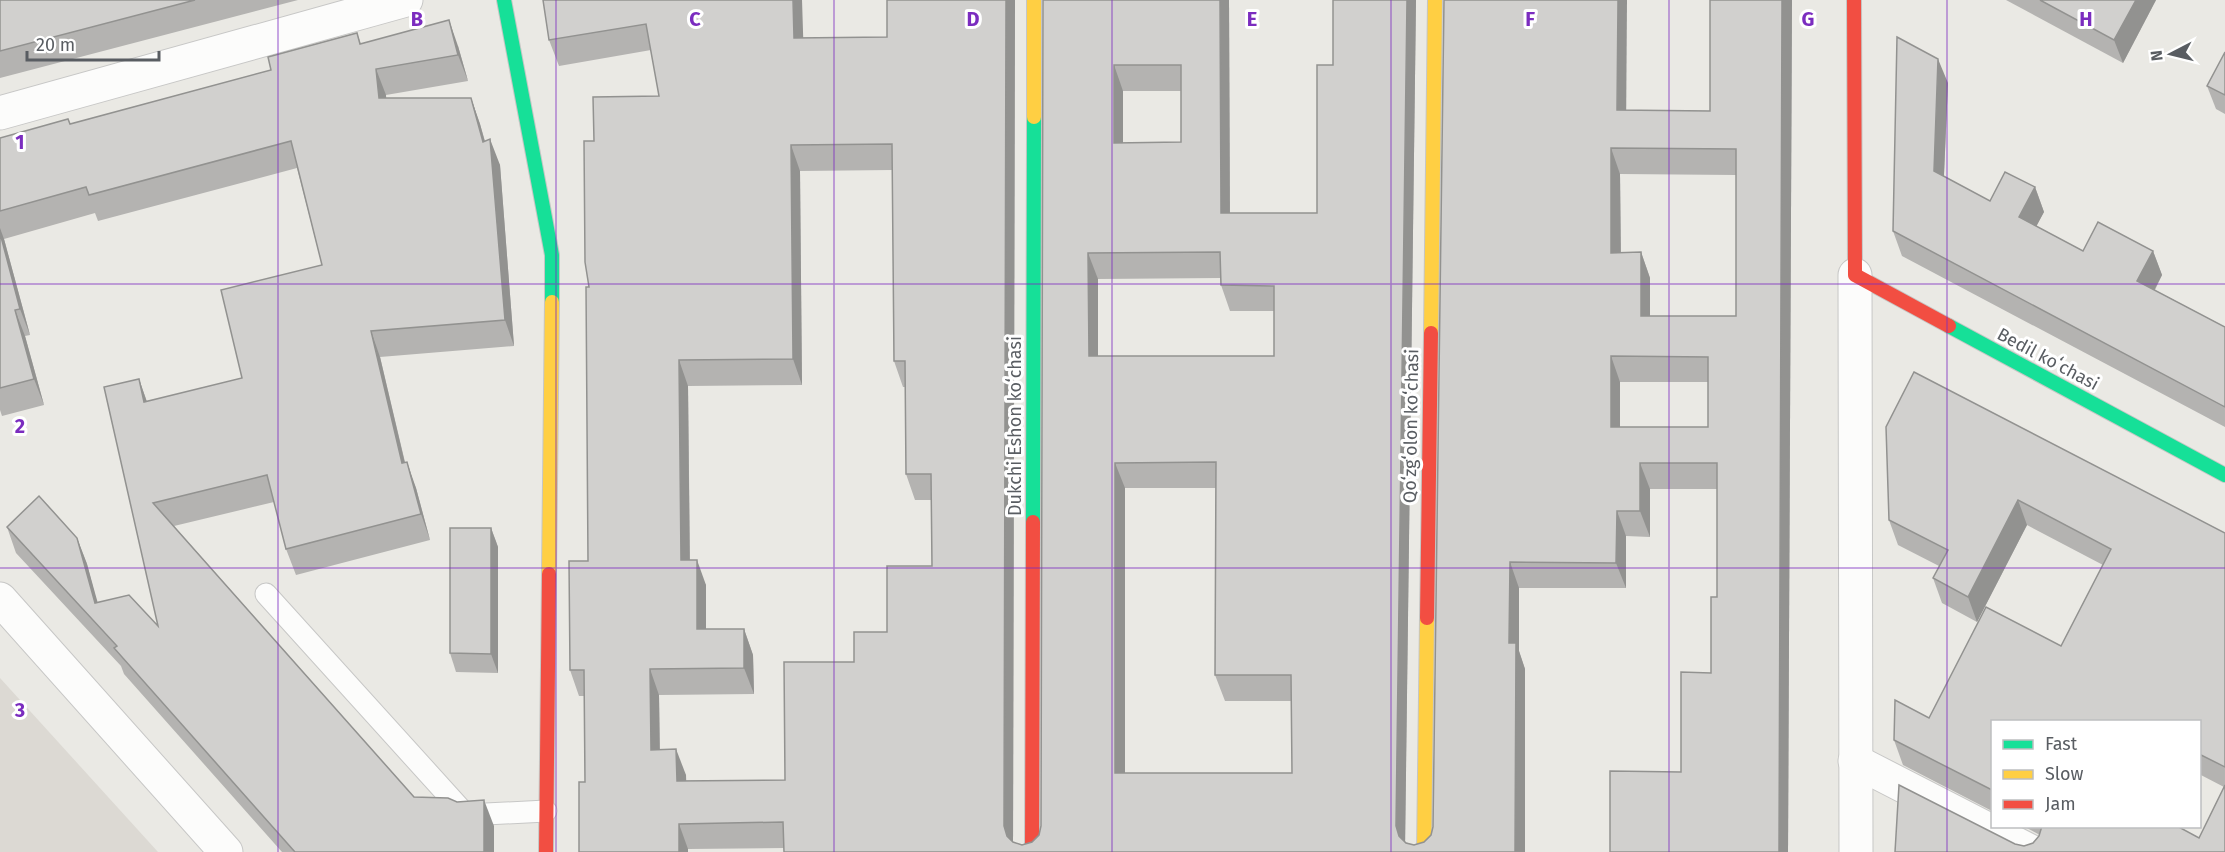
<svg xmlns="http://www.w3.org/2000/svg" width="2225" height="852" font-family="'Fira Sans',sans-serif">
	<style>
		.education { fill: #dcd9d3 }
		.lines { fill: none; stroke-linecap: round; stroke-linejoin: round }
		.lane-casing { stroke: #c7c7c6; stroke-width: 23 }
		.street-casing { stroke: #c7c7c6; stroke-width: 35 }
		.fast-casing { stroke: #c5c6c4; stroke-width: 16 }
		.slow-casing { stroke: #c5c6c4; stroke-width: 16 }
		.jam-casing { stroke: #c5c6c4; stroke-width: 16 }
		.lane { stroke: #fcfcfb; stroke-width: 21 }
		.street { stroke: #fcfcfb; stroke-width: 33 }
		.fast { stroke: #16e098; stroke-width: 14 }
		.slow { stroke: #ffcf43; stroke-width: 14 }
		.jam { stroke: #f24e42; stroke-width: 14 }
		.wall { fill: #b4b3b1; fill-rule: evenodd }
		.shaded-wall { fill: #929290 }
		.building { fill: #d1d0ce; stroke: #929290; stroke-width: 1.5; fill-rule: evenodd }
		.grid { fill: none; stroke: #7b2cbf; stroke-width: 1.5; stroke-opacity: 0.55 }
		.labels { text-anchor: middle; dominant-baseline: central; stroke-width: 6; stroke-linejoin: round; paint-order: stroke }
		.street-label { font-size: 18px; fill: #595d62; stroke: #fff }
		.grid-label { font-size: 20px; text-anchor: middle; font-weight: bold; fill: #7b2cbf; stroke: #fff; stroke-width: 6; stroke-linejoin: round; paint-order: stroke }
	</style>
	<rect width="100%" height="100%" fill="#eae9e4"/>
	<path class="education" d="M0,678L158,852H0Z"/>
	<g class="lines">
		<defs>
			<path id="lane" d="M266,594L466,815L546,811"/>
			<g id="street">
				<path d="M0,113L406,0"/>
				<path d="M1855,275L1856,852"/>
				<path d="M0,599L226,852"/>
				<path d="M1855,761L2032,852"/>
			</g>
			<g id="fast">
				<path d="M504,0L552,255V302"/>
				<path d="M1949,326L2225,475"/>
				<path d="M1033,522L1034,117"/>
			</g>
			<g id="slow">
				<path d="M1034,117V0"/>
				<path d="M1431,333L1435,0"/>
				<path d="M549,574L552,302"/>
				<path d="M1424,852L1427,618"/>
			</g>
			<g id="jam">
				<path d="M1854,0L1855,275L1949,326"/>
				<path d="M1427,618L1431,333"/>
				<path d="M546,852L549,574"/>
				<path d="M1032,852L1033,522"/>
			</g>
		</defs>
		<use href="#lane" class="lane-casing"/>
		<use href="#street" class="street-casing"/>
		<use href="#fast" class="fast-casing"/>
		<use href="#slow" class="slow-casing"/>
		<use href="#jam" class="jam-casing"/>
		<use href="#lane" class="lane"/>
		<use href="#street" class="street"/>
		<use href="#fast" class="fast"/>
		<use href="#slow" class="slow"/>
		<use href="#jam" class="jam"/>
	</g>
	<g class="wall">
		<path d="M0,0H298L0,78Z"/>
		<path d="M543,0L803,38L887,37V0H1015L1013,842L1022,845L1032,842L1039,835L1041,826L1043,0H1229L1230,213H1317L1333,65V0H1416L1405,842L1414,845L1424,842L1431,835L1433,827L1444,0L1626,110L1710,111L1792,0L1788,852L1681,772L1711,673L1717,597V489H1650V537L1626,536V588H1519V651L1525,669V852L784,848L688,849V852H579L585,782L584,696H579L570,670L588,561L589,287L594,141L659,96L651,50L559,66L549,40ZM1123,91H1181V142L1123,143ZM892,170L894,361L903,387H905L906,474L915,500H931L932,566L887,632L854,662L785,780L686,781V775L660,750L659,695L754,694L753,655L744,629H706V585L690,560L688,386L802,385L800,171ZM1620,174L1736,175V316H1650V278L1641,252H1621ZM1220,278L1221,285L1230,311H1274V356H1098V279ZM1620,382H1708V427H1620ZM1125,488H1216L1215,675L1225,701H1292V773H1125Z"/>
		<path d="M2006,0H2156L2123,63Z"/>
		<path d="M357,33L361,44L458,46L468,81L386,95V98H471L480,124L485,141L500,165L514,346L380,357L405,462L416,488L430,540L296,575L286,549L274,502L174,526L414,797L494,826V852H282L124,674L121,666L16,553L7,527L77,538L87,564L97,603L158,626L139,379L147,402L242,378L322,265L297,168L98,221L95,213L4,239L30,335L25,336L44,405L2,416L0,410V138L70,124L271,70Z"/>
		<path d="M2225,52V114L2216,109L2207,86Z"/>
		<path d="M1948,83L1944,176L1990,201L2035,187L2044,212L2036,226L2083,251H2153L2162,275L2155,290L2225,327V427L1902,256L1893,231Z"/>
		<path d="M1886,427L2225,533V852H1895L2015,844L2024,846L2033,843L2040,835L2023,826H2177L2199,838L2224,787L2199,774V722H1992V811L1903,765L1894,740L1929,718L2061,646L2103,565L2027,525L1977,622L1942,603L1933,578L1939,566L1898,545L1889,520Z"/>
		<path d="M491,528L498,547V673L456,672L450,653Z"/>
	</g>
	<g class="shaded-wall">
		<path d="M793,0H802L804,64L794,38Z"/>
		<path d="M1006,0H1015L1013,852L1004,826Z"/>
		<path d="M1220,0H1229L1230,239L1221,213Z"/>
		<path d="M1407,0H1416L1405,852L1399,836L1396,826Z"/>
		<path d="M1618,0H1627L1626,136L1617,110Z"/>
		<path d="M1782,0H1792L1788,852H1779Z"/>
		<path d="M2136,0H2156L2123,63L2114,40Z"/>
		<path d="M449,20L458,46L468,81L458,55Z"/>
		<path d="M1938,59L1948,83L1943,196L1934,171Z"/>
		<path d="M1114,65L1123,91V168L1114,143Z"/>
		<path d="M376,69L386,95L388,124L379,98Z"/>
		<path d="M471,98L480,124L492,168L490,139L500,165L514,346L505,320L483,142Z"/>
		<path d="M791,145L800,171L802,385L793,359Z"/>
		<path d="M1611,148L1620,174L1621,278L1611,253Z"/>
		<path d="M2035,187L2044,212L2028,242L2019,217Z"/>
		<path d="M0,228L4,239L30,335L20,309L0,233Z"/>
		<path d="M2153,251L2162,275L2146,306L2137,281Z"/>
		<path d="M1641,252L1650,278V342L1641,316Z"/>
		<path d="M1088,253L1098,279V382L1089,356Z"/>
		<path d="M15,310L25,336L44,405L34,379Z"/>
		<path d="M371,331L380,357L411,489L402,463Z"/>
		<path d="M1611,356L1620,382V452L1611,427Z"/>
		<path d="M679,360L688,386L690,586L681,560Z"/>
		<path d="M139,379L148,405L144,402Z"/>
		<path d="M407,462L416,488L430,540L421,514Z"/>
		<path d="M1115,463L1125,488V798L1115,773Z"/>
		<path d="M1640,463L1650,489V537L1640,511Z"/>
		<path d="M2018,500L2027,525L1977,622L1968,597Z"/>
		<path d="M1617,511L1626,536V588L1616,563Z"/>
		<path d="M491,528L498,547V673L491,654Z"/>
		<path d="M77,538L87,564L105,629L95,603Z"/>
		<path d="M697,560L706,585V655L697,629Z"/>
		<path d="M1510,562L1519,588V651L1525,669V852H1515L1509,643Z"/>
		<path d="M744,629L753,655L754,694L744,668Z"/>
		<path d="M650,669L659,695L660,775L651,750Z"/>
		<path d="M676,749L686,775L687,806L677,781Z"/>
		<path d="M484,800L494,826V852H484Z"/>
		<path d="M679,824L688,849V852H679Z"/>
	</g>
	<g class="building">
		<path d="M0,0H195L0,51Z"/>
		<path d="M543,0H793L794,38L887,37V0H1006L1004,826L1007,836L1013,842L1022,845L1032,842L1039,835L1041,826L1043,0H1220L1221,213H1317V65H1333V0H1407L1396,826L1399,836L1406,843L1414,845L1424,842L1431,835L1433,827L1444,0H1618L1617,110L1710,111V0H1782L1779,852H1610V771L1681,772V672L1711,673V597H1717V463H1640V511H1617L1616,563L1510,562L1509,643H1516L1515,852H784L783,822L679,824V852H579V782H585L584,670H570L569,561H588L586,287H589L585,262L584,141H594L593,97L659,96L646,24L549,40ZM1114,65H1181V142L1114,143ZM892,144L894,361H905L906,474H931L932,566H887V632H854V662H784L785,780L677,781L676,749L651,750L650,669L744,668V629H697V560H681L679,360L793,359L791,145ZM1611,148L1736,149V316H1641V252L1611,253ZM1220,252L1221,285L1274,286V356H1089L1088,253ZM1611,356L1708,357V427H1611ZM1216,462L1215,675H1291L1292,773H1115V463Z"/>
		<path d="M2040,0H2136L2114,40Z"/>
		<path d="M449,20L458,55L376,69L379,98H471L483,142L490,139L505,320L371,331L402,463L407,462L421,514L286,549L267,475L153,503L414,797L448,798L457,802L484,800V852H295L114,648L117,646L7,527L39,496L77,538L95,603L129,595L158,626L104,387L139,379L144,402L242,378L221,290L322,265L291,141L89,195L86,187L0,211V138L68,119L70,124L271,70L268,57L357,33L360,44Z"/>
		<path d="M1897,37L1938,59L1934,171L1990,201L2005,172L2035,187L2019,217L2083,251L2098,222L2153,251L2137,281L2225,327V407L1893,231Z"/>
		<path d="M2225,52V95L2207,86Z"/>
		<path d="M0,233L20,309L15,310L34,379L0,388Z"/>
		<path d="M1914,372L2225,533V767L2199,754V722H1992V790L1894,740L1895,700L1929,718L1986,607L2061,646L2111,549L2018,500L1968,597L1933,578L1948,550L1889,520L1886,427Z"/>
		<path d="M450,528H491V654L450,653Z"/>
		<path d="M1899,785L2015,844L2024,846L2033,843L2039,836L2042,826H2177L2199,838L2225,785V852H1895Z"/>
	</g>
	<path class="grid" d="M278,0V852M556,0V852M834,0V852M1112,0V852M1391,0V852M1669,0V852M1947,0V852M0,284H2225M0,568H2225"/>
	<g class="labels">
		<g class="street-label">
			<text transform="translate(2048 359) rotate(28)">Bedil koʻchasi</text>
			<text transform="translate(1015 426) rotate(-90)">Dukchi Eshon koʻchasi</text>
			<text transform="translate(1411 426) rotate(-89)">Qoʻzgʻolon koʻchasi</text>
		</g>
	</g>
	<g class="grid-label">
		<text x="417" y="26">B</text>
		<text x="695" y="26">C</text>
		<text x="973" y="26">D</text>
		<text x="1252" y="26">E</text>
		<text x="1530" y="26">F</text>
		<text x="1808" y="26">G</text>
		<text x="2086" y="26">H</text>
		<text x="20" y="149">1</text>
		<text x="20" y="433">2</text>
		<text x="20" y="717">3</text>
	</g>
	<rect x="1991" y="720" width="210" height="108" fill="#ffffff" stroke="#bdbec0" stroke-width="1.5"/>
	<rect x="2003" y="740" width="30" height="9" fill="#16e098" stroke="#bdbec0" stroke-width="1.5"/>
	<text x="2045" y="750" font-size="18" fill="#595d62">Fast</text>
	<rect x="2003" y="770" width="30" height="9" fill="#ffcf43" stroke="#bdbec0" stroke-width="1.5"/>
	<text x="2045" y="780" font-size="18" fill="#595d62">Slow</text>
	<rect x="2003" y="800" width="30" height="9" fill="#f24e42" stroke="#bdbec0" stroke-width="1.5"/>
	<text x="2045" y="810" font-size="18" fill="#595d62">Jam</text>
	<g transform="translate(2171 54) rotate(263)" stroke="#ffffff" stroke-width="4.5" paint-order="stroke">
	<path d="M0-4.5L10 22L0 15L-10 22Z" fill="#595d62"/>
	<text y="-9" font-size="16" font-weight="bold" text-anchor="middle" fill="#595d62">N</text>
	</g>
	<path d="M27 51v9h132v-9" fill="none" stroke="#595d62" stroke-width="3"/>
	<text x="36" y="51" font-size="18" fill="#595d62" stroke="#ffffff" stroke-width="4.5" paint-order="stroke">20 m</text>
</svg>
